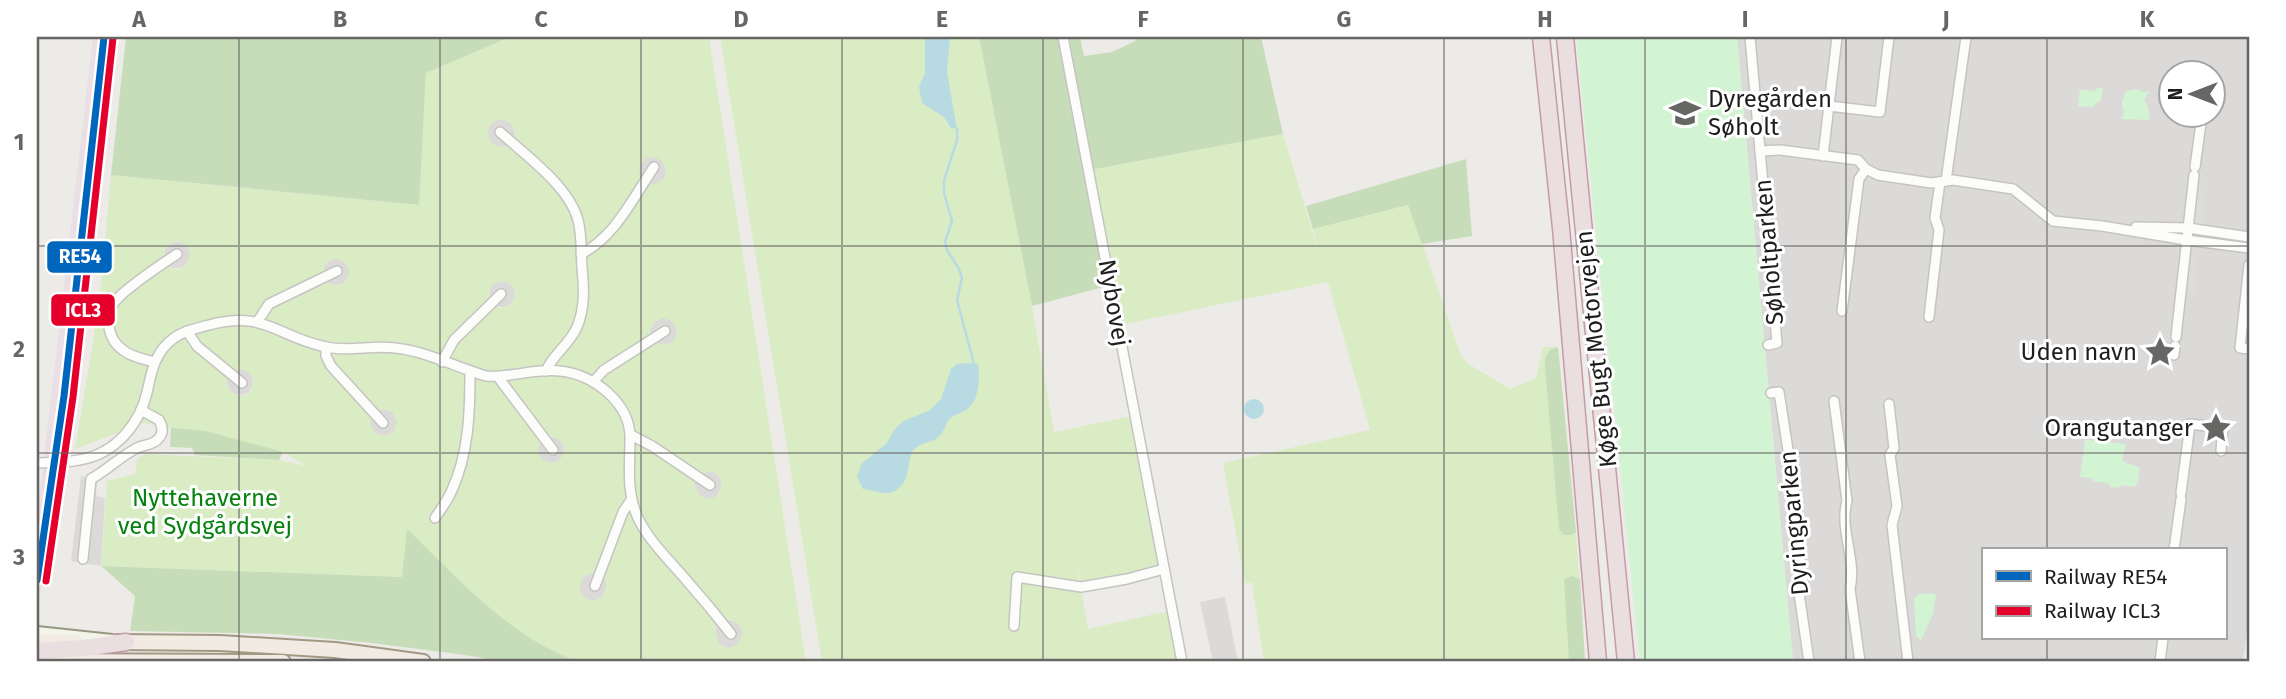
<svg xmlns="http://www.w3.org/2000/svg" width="2286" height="699" font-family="'Fira Sans',sans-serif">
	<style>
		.residential { fill: #dcdad8; fill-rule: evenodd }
		.industrial { fill: #ebdfe6 }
		.religious { fill: #dbdad8 }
		.grass { fill: #daecc4; fill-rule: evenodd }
		.forest { fill: #c7ddba }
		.park { fill: #d3f4d3 }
		.water { fill: #b8dae2 }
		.pier { fill: #dddcda }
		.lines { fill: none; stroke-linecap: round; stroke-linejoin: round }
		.stream { stroke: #b8dae2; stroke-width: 2.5 }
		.street-casing { stroke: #c5c4c3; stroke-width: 12 }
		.secondary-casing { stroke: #96977e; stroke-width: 16 }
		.primary-casing { stroke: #a39883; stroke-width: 18 }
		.highway-casing { stroke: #c49ca8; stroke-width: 19 }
		.street { stroke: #fcfcfb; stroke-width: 9 }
		.secondary { stroke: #f3f4ea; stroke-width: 12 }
		.primary { stroke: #f1ebe4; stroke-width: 14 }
		.highway { stroke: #eadee0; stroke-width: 16 }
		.rail-1-casing { stroke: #fff; stroke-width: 12 }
		.rail-2-casing { stroke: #fff; stroke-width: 12 }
		.rail-1 { stroke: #0065bd; stroke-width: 7 }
		.rail-2 { stroke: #e4002b; stroke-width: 7 }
		.grid { fill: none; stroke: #666664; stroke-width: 2; stroke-opacity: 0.55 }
		.labels { text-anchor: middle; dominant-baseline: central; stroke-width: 6; stroke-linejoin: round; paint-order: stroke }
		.poi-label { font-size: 24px; fill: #1e1e1e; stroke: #fff; text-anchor: end }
		.street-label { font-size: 24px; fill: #1e1e1e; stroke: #fff }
		.park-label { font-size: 24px; fill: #06830f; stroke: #fff }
		.line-badge { stroke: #fff; stroke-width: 2.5 }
		.badge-label { font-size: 19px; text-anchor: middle; font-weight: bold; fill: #fff }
		.neatline { fill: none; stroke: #666664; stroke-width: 2.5 }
		.grid-label { font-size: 23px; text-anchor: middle; font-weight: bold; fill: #666664 }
	</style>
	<rect width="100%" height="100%" fill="#edebe7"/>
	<path class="residential" d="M1737,37H2249V616L2243,662H1793ZM2170,74H2212V116H2170ZM1983,550H2225V638H1983Z"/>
	<g class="industrial">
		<path d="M93,37H110L92,203L61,457H44Z"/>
		<path d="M59,466L54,505L37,612V510L43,467Z"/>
	</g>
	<g class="religious">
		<circle cx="501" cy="133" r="14"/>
		<path d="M2038,156L2062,159L2057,206L2033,194Z"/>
		<circle cx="652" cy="171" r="14"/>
		<path d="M2015,209L2138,224L2136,241L2024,228L2025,220L2014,219Z"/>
		<circle cx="177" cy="255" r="13"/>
		<circle cx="336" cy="272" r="13"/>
		<circle cx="502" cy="294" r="13"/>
		<circle cx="663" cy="332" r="14"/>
		<circle cx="240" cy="382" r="13"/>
		<circle cx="383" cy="423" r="14"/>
		<circle cx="551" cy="450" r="13"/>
		<circle cx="708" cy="485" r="14"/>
		<path d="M81,476L97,481L96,496L105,498L101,566L71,561Z"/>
		<circle cx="593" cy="587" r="14"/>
		<path d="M1224,597H1225L1238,662H1213L1200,602Z"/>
		<circle cx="729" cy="634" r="14"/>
	</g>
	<g class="grass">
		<path d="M510,37H709L806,662H579C510,638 460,580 407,530L403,577L101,566L107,481L135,474L137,459L145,454L279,460L307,466L283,452L144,423L75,449L99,307L111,175L418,205L426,73ZM501,119L510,123L515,132L513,141L504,147L494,145C487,139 486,131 492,123ZM647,158C657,156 663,160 666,169L664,179L655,184L646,183L639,175L640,165ZM177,241L186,245L190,254L187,264L179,269C169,268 164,263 163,253L168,245ZM333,259C342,259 348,263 349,273L346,282L337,286L327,283L323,274L325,265ZM501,281C511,282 515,287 515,297L510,305L500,308L491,303L488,294L492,285ZM663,318L672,321C678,329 678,336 671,343L661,345L653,340L650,331L654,322ZM240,369L249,372L254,381L251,391L243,396L233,394L227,386C226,376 230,371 240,369ZM382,409L392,412L397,421L394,431L385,436L375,433L370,424L373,414ZM551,436L560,440L565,449L561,459L552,463L542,460L538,450L541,441ZM710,471L718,475L722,483L717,496L709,499L700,496L694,484L698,476ZM593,573L603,576L607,584L602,597L593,601L584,597L579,589L584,576ZM730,619L739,624L743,633L737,645L728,648L719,644L715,630L721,622Z"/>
		<path d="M720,37H979L1032,306L1054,432L1132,416L1162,567L1081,581L1076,560L1088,629L1168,611L1178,662H822Z"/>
		<path d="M1283,134L1319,253L1313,229L1409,205L1460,353L1467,363L1510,389L1536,378L1543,347H1558L1576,532L1585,662H1264L1252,583H1245L1223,463L1370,430L1328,282L1125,324L1092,170Z"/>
	</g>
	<g class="forest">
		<path d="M126,37H510L426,73L419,205L111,175Z"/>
		<path d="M979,37H1080L1084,56L1112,52L1135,41L1136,37H1261L1283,134L1085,171L1107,286L1032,306Z"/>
		<path d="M1466,159L1472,236L1422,244L1408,205L1313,229L1306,206Z"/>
		<path d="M1558,347L1576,532L1571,535H1564L1559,529L1545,367V358L1550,350Z"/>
		<path d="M171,428L206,431L283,452L279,460L195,455L192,448L170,447Z"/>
		<path d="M407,529C459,579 510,638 579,662H504L465,655L372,643L278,634L130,631L135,596L101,566L402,577Z"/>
		<path d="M1572,576L1580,579L1585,662H1569L1564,579Z"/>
	</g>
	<g class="park">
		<path d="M1576,37H1737L1793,662H1640Z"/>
		<path d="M2098,88H2103L2101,100L2092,107L2078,106L2080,90L2094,91Z"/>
		<path d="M2136,89L2143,92L2149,91L2144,100L2147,104L2150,120L2122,119L2124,112L2122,103L2126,91Z"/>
		<path d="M2085,440L2126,444L2122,461L2140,468L2138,483L2134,487L2122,485L2118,488L2111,487L2108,483L2093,481V478L2080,477Z"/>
		<path d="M1919,594H1936L1933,614L1921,640L1916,636L1914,598Z"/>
	</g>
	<g class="water">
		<path d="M925,37L950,38L947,72L957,129L951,128L944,117L922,103L919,87L925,73Z"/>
		<path d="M967,363L978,364C980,379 980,400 966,410C960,414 953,414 948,421C944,428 943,434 936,439C928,443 917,444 912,452C907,464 910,479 899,488C887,498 876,490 863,489L857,477L862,463L886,444L895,429L904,421L930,410L941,399L951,369L957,364Z"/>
		<circle cx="1254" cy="409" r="10"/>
	</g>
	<path class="pier" d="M2197,177L2208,178L2194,296L2183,295Z"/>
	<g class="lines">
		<path class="stream" d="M957,129V140L944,181V193L952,221L945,242L947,250L959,269L962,278L957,300L974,364"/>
		<defs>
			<g id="street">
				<path d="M1063,37L1182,662"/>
				<path d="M1750,37L1777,343L1768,345"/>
				<path d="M1829,106L1880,112L1889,37"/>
				<path d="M500,132C525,155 569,186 578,220C582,235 581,253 582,268C584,289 585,308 577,327C570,344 553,354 546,371"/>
				<path d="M1760,151L1780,150L1858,160L1866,169L1878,175L1931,183L1953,180L2013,189L2053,221L2102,226L2186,240L2249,248"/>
				<path d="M1823,156L1837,37"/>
				<path d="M2195,167L2202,116"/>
				<path d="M1946,181L1966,37"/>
				<path d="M2136,227L2188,228L2249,237"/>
				<path d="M581,254C615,237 633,198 654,167"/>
				<path d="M2249,265L2240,348L2249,349"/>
				<path d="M1842,311L1859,179L1866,169"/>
				<path d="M1929,317L1939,230L1935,218L1940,182"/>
				<path d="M258,321L269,304L337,271"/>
				<path d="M187,331L197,346L242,383"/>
				<path d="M2176,337L2194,175"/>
				<path d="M326,347V356L331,366L383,423"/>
				<path d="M2174,355L2175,346"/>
				<path d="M154,362C144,359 131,357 123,350C106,338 103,311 119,297C136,281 158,267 177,254"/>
				<path d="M442,362L454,340L501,294"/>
				<path d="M498,377L553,450"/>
				<path d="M593,382L604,370L665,331"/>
				<path d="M1771,393L1779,392L1797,508L1793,510L1803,581L1798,586L1809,662"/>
				<path d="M1834,401L1847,501C1839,530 1857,560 1850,589L1860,662"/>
				<path d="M1889,404L1894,448L1890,455L1897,506L1892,525L1908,662"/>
				<path d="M631,435L652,446L710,485"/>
				<path d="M37,463C51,462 65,463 79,460C116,454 141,423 148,388C152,368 157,350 174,338C184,331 197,328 209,325C266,310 277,337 326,347C348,352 372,345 395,348C426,351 455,367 486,376C511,378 535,368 560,371C593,374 631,403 630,439C630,466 626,492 638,518C649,541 670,561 687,581C702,598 717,616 731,634"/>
				<path d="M2181,493L2190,424L2223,428L2221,451"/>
				<path d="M435,518C441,509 448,500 452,490C469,453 470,411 470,371"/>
				<path d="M2174,550L2181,499"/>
				<path d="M83,559L91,479C107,470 121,456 137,448C143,445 152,445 157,440C164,434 163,427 159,420L141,410"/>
				<path d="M595,586L623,512L631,500"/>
				<path d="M1014,626L1017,577L1081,587L1127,579L1164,569"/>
				<path d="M2160,662L2163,638"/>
			</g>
			<path id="secondary" d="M37,633L112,641"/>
			<g id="primary">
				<path d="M37,641L76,642"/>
				<path d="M117,642L220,643L335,650L423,662"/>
				<path d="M37,661L283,662"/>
			</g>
			<g id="highway">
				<path d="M1541,37L1561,228L1598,662"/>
				<path d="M1565,37L1626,662"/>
				<path d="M37,651L84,648L126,642"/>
			</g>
		</defs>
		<use href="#street" class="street-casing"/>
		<use href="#secondary" class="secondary-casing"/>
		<use href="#primary" class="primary-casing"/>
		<use href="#highway" class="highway-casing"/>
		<use href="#street" class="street"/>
		<use href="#secondary" class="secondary"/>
		<use href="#primary" class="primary"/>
		<use href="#highway" class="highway"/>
		<defs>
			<path id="rail-1" d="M37,580L64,396L104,37"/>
			<path id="rail-2" d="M46,581L73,397L113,38"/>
		</defs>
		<use href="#rail-1" class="rail-1-casing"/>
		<use href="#rail-2" class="rail-2-casing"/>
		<use href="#rail-1" class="rail-1"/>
		<use href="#rail-2" class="rail-2"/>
	</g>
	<path class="grid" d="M239,37V662M440,37V662M641,37V662M842,37V662M1043,37V662M1243,37V662M1444,37V662M1645,37V662M1846,37V662M2047,37V550M37,246H2249M37,453H2249M2047,638V662"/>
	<defs>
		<symbol id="school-bare" viewBox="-9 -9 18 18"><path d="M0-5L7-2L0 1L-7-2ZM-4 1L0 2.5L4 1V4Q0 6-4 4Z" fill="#666664" stroke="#fff" stroke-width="2.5" paint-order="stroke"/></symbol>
		<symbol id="sight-bare" viewBox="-9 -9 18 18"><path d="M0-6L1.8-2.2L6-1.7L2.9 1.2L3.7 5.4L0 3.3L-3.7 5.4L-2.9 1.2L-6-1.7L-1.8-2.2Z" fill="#666664" stroke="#fff" stroke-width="2.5" paint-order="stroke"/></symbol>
	</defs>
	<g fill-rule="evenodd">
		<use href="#school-bare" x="1663" y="91" width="44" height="44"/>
		<use href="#sight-bare" x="2138" y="330" width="44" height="44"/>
		<use href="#sight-bare" x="2194" y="406" width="44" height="44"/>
	</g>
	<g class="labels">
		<g class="poi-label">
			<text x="1708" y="99" text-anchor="start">Dyregården<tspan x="1708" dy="28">Søholt</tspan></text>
			<text x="2137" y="352">Uden navn</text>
			<text x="2193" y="428">Orangutanger</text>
		</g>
		<g class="street-label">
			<text transform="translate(1769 252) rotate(-95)">Søholtparken</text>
			<text transform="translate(1114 303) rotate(80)">Nybovej</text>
			<text transform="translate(1596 349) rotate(-96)">Køge Bugt Motorvejen</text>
			<text transform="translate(1794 523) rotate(-95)">Dyringparken</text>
		</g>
		<g class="park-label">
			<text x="205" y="498">Nyttehaverne<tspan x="205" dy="28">ved Sydgårdsvej</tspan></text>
		</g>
	</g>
	<g class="line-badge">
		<rect x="46" y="240" width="67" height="34" rx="7" fill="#0065bd"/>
		<rect x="50" y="293" width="66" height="34" rx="7" fill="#e4002b"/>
	</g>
	<g class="badge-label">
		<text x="80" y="263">RE54</text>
		<text x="83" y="317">ICL3</text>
	</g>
	<rect width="2286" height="699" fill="none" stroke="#ffffff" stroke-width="77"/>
	<rect x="1982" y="548" width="245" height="91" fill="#ffffff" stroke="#a5a5a5" stroke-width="2"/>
	<rect x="1996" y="571" width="35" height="10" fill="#0065bd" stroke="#a5a5a5" stroke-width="2"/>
	<text x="2044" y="584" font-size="21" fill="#1e1e1e">Railway RE54</text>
	<rect x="1996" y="606" width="35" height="10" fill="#e4002b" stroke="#a5a5a5" stroke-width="2"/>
	<text x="2044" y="618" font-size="21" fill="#1e1e1e">Railway ICL3</text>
	<g transform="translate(2192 94) rotate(270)"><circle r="33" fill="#ffffff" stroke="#a5a5a5" stroke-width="2"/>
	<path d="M0-5L12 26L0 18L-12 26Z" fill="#666664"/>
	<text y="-10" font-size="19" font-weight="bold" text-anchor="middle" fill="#1e1e1e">N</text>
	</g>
	<rect x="38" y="38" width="2210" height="622" class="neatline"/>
	<g class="grid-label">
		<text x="139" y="27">A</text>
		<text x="340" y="27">B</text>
		<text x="541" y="27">C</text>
		<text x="741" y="27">D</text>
		<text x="942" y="27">E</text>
		<text x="1143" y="27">F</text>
		<text x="1344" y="27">G</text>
		<text x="1545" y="27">H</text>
		<text x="1745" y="27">I</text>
		<text x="1946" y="27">J</text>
		<text x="2147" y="27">K</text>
		<text x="19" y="150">1</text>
		<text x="19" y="357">2</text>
		<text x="19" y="565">3</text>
	</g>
</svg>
